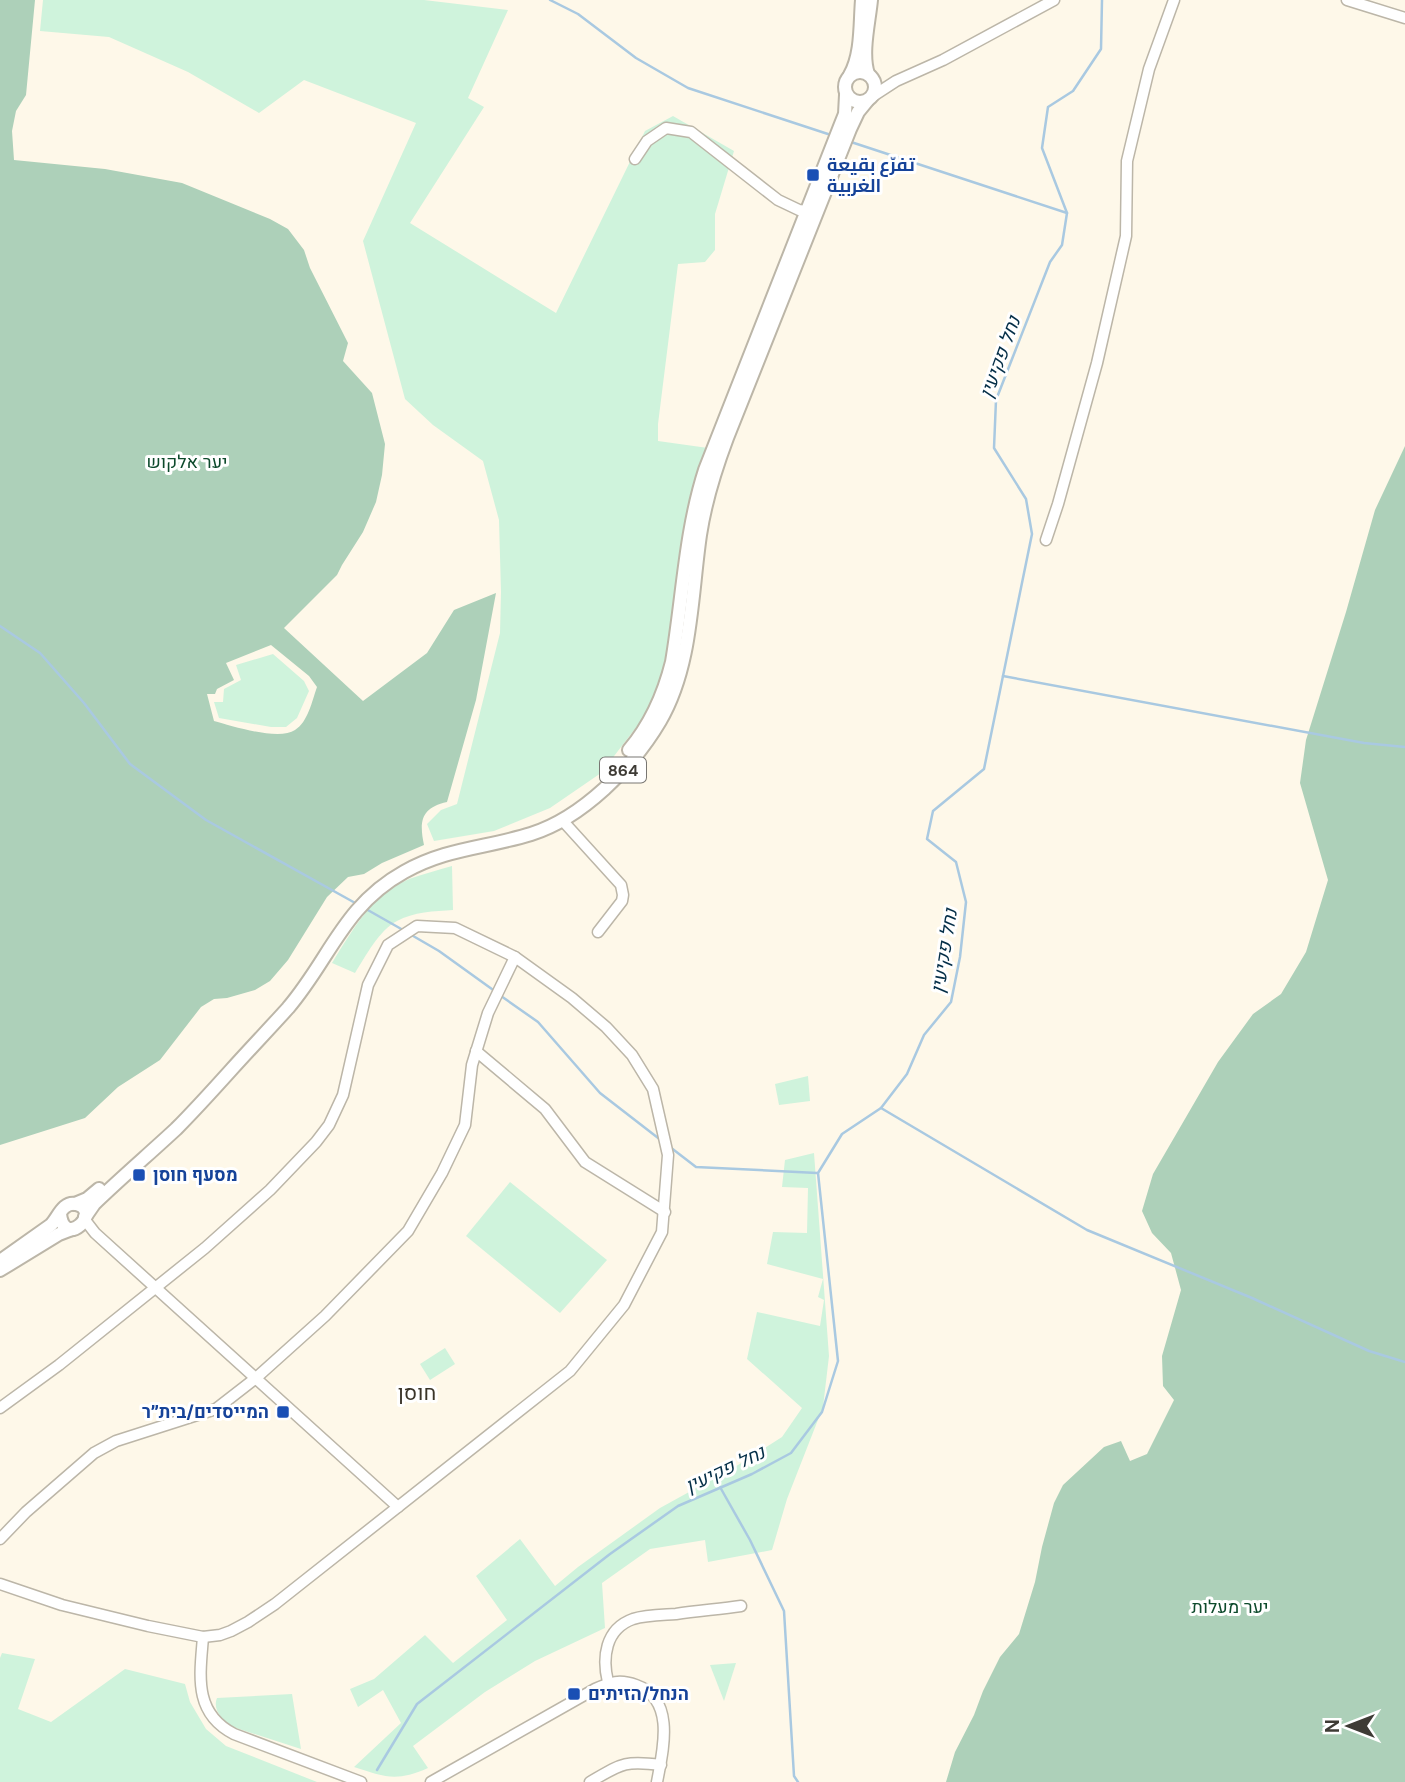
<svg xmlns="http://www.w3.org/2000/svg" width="1405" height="1782" font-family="'DM Sans',Cairo,Heebo,sans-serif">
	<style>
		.green { fill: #cff3dc }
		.forest { fill: #add0b9; fill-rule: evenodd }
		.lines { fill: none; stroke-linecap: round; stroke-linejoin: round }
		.stream { stroke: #a9c9e1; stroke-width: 2.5 }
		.minor-casing { stroke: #bcb6a8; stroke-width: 13 }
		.major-casing { stroke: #bcb6a8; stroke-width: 16 }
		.minor { stroke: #fff; stroke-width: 10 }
		.major { stroke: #fff; stroke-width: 12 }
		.transit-dot { fill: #1a4fb4; stroke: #fff; stroke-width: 2.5 }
		.labels { text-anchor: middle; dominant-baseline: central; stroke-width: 6; stroke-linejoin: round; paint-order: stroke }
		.shield { fill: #fff; stroke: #787672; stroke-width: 2 }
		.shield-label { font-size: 16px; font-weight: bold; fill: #3e3b35 }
		.transit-label { font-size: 18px; font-weight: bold; fill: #164399; stroke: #fff; text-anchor: start }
		.park-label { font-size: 18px; fill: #0d4a2c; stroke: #fff }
		.water-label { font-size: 19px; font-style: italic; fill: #042e47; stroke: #fff }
		.quarter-label { font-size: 21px; fill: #3a3529; stroke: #fff }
	</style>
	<rect width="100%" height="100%" fill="#fef8e9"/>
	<g class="green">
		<path d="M43,0H424L508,10L468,98L484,107L410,223L556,313L645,131L673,116L734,151L715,214V250L705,262L678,264L658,424V441L708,448L666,670L648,712L601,773L550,808L494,831L434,841L427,824L441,810L457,804L500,633L501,592L499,520L483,461L433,425L405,399L363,241L416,123L304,80L259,113L188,72L109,37L40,31Z"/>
		<path d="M273,654L304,681L309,691L297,718L286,727H271L219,718L214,702H223L224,689L241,680L236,665Z"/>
		<path d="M452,866L453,910C435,911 413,912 397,921C380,929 365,957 355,973L332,963C354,928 370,897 409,879C423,874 438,870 452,866Z"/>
		<path d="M808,1076L810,1101L779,1105L775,1084Z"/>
		<path d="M814,1153L829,1356L823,1407L787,1499L772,1550L708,1562L705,1540L650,1549L602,1583L605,1628L535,1661L485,1692L413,1746L428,1768C396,1782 385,1777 354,1767L401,1723L383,1690L358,1707L350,1689L374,1679L425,1635L453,1663L507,1620L476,1576L520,1539L555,1586L578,1567L660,1508L738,1465L782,1437L802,1408L747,1359L757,1312L820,1326L824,1300L818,1297L823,1279L767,1264L773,1232L807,1233L808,1188L782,1187L785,1160Z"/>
		<path d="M510,1182L607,1260L560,1313L466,1236Z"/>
		<path d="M445,1348L455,1364L430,1380L420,1364Z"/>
		<path d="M2,1653L35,1659L18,1709L51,1722L125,1669L185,1684L190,1702L206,1729L226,1746L317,1782H0V1658Z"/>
		<path d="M736,1663L724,1701L710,1665Z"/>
		<path d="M292,1694L301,1749L233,1727C223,1721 212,1710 217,1698Z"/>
	</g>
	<g class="forest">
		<path d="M0,0H35L26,95L16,111L12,131L14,160L105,169L182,183L270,219L288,229L304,250L310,268L348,343L343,361L372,393L385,444L382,475L376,502L363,532L342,565L337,575L284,628L363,701L427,653L454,610L496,593L476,700L447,802C421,808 419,821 424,845L382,863L364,874L348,877L327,897L288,960L270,981L255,990L227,998L214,999L201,1007L160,1060L118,1087L85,1118L0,1145ZM271,645L309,676L317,687C312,701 308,722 295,730C279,741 232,726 214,721L207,694H215L217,689L234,680L226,663Z"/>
		<path d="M1405,446V1782H946L955,1752L974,1715L983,1691L1000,1657L1019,1634L1035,1582L1042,1547L1054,1503L1063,1485L1104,1447L1121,1441L1130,1461L1147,1454L1174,1400L1163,1386L1162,1356L1181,1290L1171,1253L1152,1233L1142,1211L1153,1174L1218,1062L1253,1014L1281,994L1306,952L1328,880L1300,783L1306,740L1346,612L1375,510Z"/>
	</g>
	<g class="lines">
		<g class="stream">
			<path d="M550,0L578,14L636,58L688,88L831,135"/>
			<path d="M851,142L1067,213"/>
			<path d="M0,626L40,653L84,703L130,764L206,820L357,904"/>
			<path d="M1003,676L1364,743L1405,747"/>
			<path d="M366,909L403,930"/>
			<path d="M408,933L439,951L496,992"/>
			<path d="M501,996L538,1022L600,1093L662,1141"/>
			<path d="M881,1108L1087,1230L1252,1298L1369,1351L1405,1362"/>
			<path d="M670,1147L696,1167L817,1173"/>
			<path d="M720,1487L750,1540L784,1611L794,1776L798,1782"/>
			<path d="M377,1770L417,1704L610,1554L678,1506L752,1474L791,1453L822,1412L838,1361L818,1173L842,1134L881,1108L907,1074L924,1035L951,1002L960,957L966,902L956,862L927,839L933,811L984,769L1032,534L1026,499L994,448L996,400L1050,262L1062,245L1067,213L1042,148L1048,107L1073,91L1101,49L1102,0"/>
		</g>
		<defs>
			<g id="minor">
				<path d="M1347,0L1405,18"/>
				<path d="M873,96L896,81L943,60L1054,0"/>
				<path d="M635,159L647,141L666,128L691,132L778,200L799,210L811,212"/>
				<path d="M1046,540L1058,504L1097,363L1126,236L1127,161L1149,69L1174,0"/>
				<path d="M562,820L621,885L623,895L622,901L598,932"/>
				<path d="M476,1051L545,1109L585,1162L665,1212"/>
				<path d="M85,1220L95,1233L398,1507"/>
				<path d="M0,1408L59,1365L205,1248L270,1190L316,1142L329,1125L343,1095L368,985L388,945L417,926L455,928L515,957L572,998L606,1027L632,1055L653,1089L668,1155L662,1232L624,1305L570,1371L275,1604L248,1622L231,1631L220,1635L203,1637L148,1626L62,1605L0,1584"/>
				<path d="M0,1539L26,1512L94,1453L116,1441L216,1409L256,1378L325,1316L408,1231L442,1173L465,1125L472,1065L488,1013L515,957"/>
				<path d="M203,1637C200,1675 193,1713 234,1734L361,1782"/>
				<path d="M608,1682C602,1658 605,1629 633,1619C646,1615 662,1615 676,1614C697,1611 719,1609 741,1606"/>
				<path d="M431,1782L595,1689C610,1682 620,1679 636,1685C676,1699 663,1750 657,1782"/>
				<path d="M590,1782C621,1764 624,1760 661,1765"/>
			</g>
			<g id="major">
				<circle cx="860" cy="87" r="15"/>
				<path d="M868,74C861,53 869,22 871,0"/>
				<path d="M850,75C862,54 860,24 862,0"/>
				<path d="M629,750C651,724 664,694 672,662C683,597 685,532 705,470L841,124L845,114L846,95"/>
				<path d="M75,1204L87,1199L99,1189"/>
				<path d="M85,1217L94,1204C121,1178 149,1154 176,1129C195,1110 213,1090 231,1070C250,1049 269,1029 288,1008C330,959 343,906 404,872C446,848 486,848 531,834C582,818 633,767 660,721C692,666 691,597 700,535C705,502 715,470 727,438L850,129L858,112L867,101"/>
				<path d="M0,1261L51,1225C58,1218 63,1201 76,1204C104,1211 64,1250 60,1214"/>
				<path d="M0,1270L59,1234L72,1229"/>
			</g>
		</defs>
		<use href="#minor" class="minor-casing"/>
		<use href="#major" class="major-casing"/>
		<use href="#minor" class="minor"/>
		<use href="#major" class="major"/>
	</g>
	<g class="transit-dot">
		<rect x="806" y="168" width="14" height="14" rx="3.5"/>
		<rect x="132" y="1168" width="14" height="14" rx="3.5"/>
		<rect x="276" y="1405" width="14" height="14" rx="3.5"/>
		<rect x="567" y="1687" width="14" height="14" rx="3.5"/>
	</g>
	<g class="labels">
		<rect class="shield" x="600" y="757.5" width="46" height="25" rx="5"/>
		<g class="shield-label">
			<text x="623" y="770">864</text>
		</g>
		<g class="transit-label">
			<text x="827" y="165">تفرّع بقيعة<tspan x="827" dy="21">الغربية</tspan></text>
			<text x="153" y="1175">מסעף חוסן</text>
			<text x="269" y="1412" text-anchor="end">המייסדים/בית״ר</text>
			<text x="588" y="1694">הנחל/הזיתים</text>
		</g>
		<g class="park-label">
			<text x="187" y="462">יער אלקוש</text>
			<text x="1230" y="1607">יער מעלות</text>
		</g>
		<g class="water-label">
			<text transform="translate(1000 357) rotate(-70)">נחל פקיעין</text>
			<text transform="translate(944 951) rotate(-81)">נחל פקיעין</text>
			<text transform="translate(725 1469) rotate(-25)">נחל פקיעין</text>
		</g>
		<g class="quarter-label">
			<text x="417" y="1393">חוסן</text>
		</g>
	</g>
	<g transform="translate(1349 1726) rotate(270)" stroke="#ffffff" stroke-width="5" paint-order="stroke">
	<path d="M0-5L12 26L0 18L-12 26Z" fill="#3e3b35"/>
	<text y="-10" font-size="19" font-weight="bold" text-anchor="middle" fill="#3e3b35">N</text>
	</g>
</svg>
